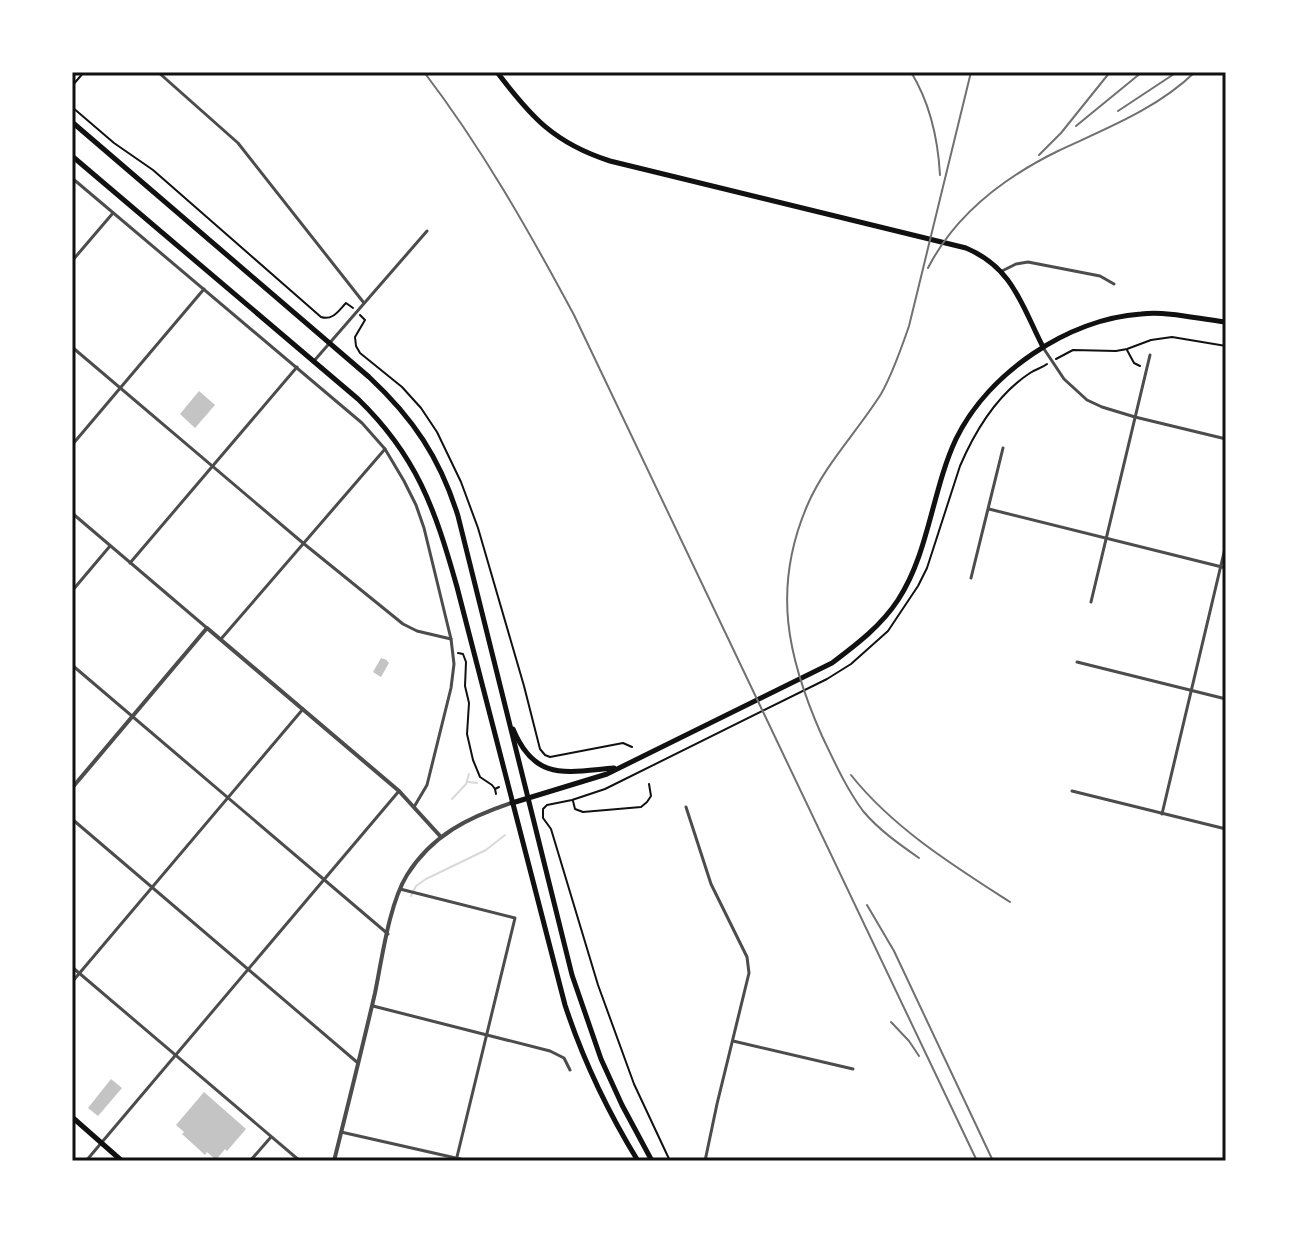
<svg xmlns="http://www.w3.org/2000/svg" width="1298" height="1233" font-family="Lato,sans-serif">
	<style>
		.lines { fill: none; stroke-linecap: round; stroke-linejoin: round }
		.stream { stroke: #d9d9d9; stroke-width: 2 }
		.building { fill: #c4c4c4 }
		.path { stroke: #111; stroke-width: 2 }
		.minor { stroke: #4c4c4c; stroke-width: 3 }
		.tertiary { stroke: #4c4c4c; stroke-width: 4 }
		.secondary { stroke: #111; stroke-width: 5 }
		.primary { stroke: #111; stroke-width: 5 }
		.rail { stroke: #707070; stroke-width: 2 }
		.neatline { fill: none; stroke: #111; stroke-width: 3 }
	</style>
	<rect width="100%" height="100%" fill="#fff"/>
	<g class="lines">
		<g class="stream">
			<path d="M468,782L477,783"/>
			<path d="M452,799L466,784L469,774"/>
			<path d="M411,896L416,886L426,879L486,850L505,835"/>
		</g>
	</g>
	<g class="building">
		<path d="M199,391L215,405L195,428L180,414Z"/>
		<path d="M381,658L387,660V661L389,663L381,677L373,672Z"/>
		<path d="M111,1079L122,1088L98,1116L88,1108Z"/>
		<path d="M204,1092L246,1129L227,1151L225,1149L216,1160L207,1152L205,1155L182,1134L184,1132L176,1125Z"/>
	</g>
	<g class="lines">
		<g class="path">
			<path d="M72,86L84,72"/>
			<path d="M72,107L114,143L153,170L321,317C333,321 339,310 346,303L353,308"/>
			<path d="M360,315L365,320L355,337L356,346L360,353L402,387L421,408L437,432L461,482L478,528L524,686L540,749L545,755L550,757L623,743L632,747"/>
			<path d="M1127,350L1134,363L1140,366"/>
			<path d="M1056,359L1073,350L1116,351L1127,349L1151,340L1172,337L1226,346"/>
			<path d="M458,653L463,654L466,662L465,686L469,703L467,734L473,760L480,777L492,785L495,789"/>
			<path d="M496,794L495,789L499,787"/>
			<path d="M573,801L575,809L583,812L641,807L647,802L651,796L649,784"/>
			<path d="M670,1161L634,1084L598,985L551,829L543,818V809L547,805L572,800L605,789L827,679L851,664L888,631L918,586L927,568L960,466C975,431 998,394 1030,373C1036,369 1042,368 1047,364"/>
		</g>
		<g class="minor">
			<path d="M158,72L238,143L364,303"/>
			<path d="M72,74L74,72"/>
			<path d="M72,178L362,423L385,449L404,481L416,505L424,528L451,639L454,664L451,688L427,785L414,807"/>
			<path d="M72,261L113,213"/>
			<path d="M1002,271L1016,264L1028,262L1100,276L1114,284"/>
			<path d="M72,347L303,543L403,624L417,631L451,639"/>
			<path d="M1044,349L1064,379L1087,400L1102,407L1135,417L1226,439"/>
			<path d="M314,361L427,231"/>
			<path d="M72,445L204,289"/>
			<path d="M989,509L1226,568"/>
			<path d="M72,513L207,628"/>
			<path d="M130,563L297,367"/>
			<path d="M971,578L1003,448"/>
			<path d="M72,591L110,546"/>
			<path d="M1091,602L1150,355"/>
			<path d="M221,639L385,449"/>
			<path d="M1077,662L1226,699"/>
			<path d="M72,665L388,934"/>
			<path d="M1072,791L1226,829"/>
			<path d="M686,807L711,884L747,957L749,973L717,1104L705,1161"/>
			<path d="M1162,814L1226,544"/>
			<path d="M72,819L358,1063"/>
			<path d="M400,889L515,918L456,1161"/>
			<path d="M72,967L300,1161"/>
			<path d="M72,982L303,709"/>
			<path d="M373,1006L550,1051L564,1058L570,1070"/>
			<path d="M733,1041L853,1069"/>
			<path d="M341,1132L469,1161"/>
			<path d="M86,1161L399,791"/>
			<path d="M250,1161L271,1137"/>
		</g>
		<g class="tertiary">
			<path d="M72,788L207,628L399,791L441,837"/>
			<path d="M334,1161C348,1105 362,1049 375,993C382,959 389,904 407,875C432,835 469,817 511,803"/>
		</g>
		<g class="secondary">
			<path d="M497,72C531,117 554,143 610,161L966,248C1013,268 1021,304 1043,347"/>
			<path d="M72,122L369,377C413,418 440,458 458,516L572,975L601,1059L622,1105L652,1161"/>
			<path d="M72,156L358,399C417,456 435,509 457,587L565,1005C583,1060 608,1112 638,1161"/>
			<path d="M513,729C535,782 566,772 614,768"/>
			<path d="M512,803L607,774L832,663C857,644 881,626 898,600C929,553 932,490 956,439C988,373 1068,319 1141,314C1169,311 1198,319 1226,322"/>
		</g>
		<path class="primary" d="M72,1117L122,1161"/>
		<g class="rail">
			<path d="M424,72C482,148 529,231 574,315L977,1161"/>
			<path d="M911,72C930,103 938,139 940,175"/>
			<path d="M1118,111L1177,72"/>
			<path d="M1076,126L1142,72"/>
			<path d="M1039,155L1061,133L1110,72"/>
			<path d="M928,268C955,215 1005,177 1058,151C1105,129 1157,109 1195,72"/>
			<path d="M851,775C893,828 954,866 1010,902"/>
			<path d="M919,858C899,844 879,830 863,811C846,788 834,761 822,736C787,657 772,588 807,506C825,464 857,432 881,394C893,373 901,349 909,326L971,72"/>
			<path d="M867,905L894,951L993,1161"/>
			<path d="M891,1022L909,1041L919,1056"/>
		</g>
	</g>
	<rect width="1298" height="1233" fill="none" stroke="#ffffff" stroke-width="148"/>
	<rect x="74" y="74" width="1150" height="1085" class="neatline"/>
</svg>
